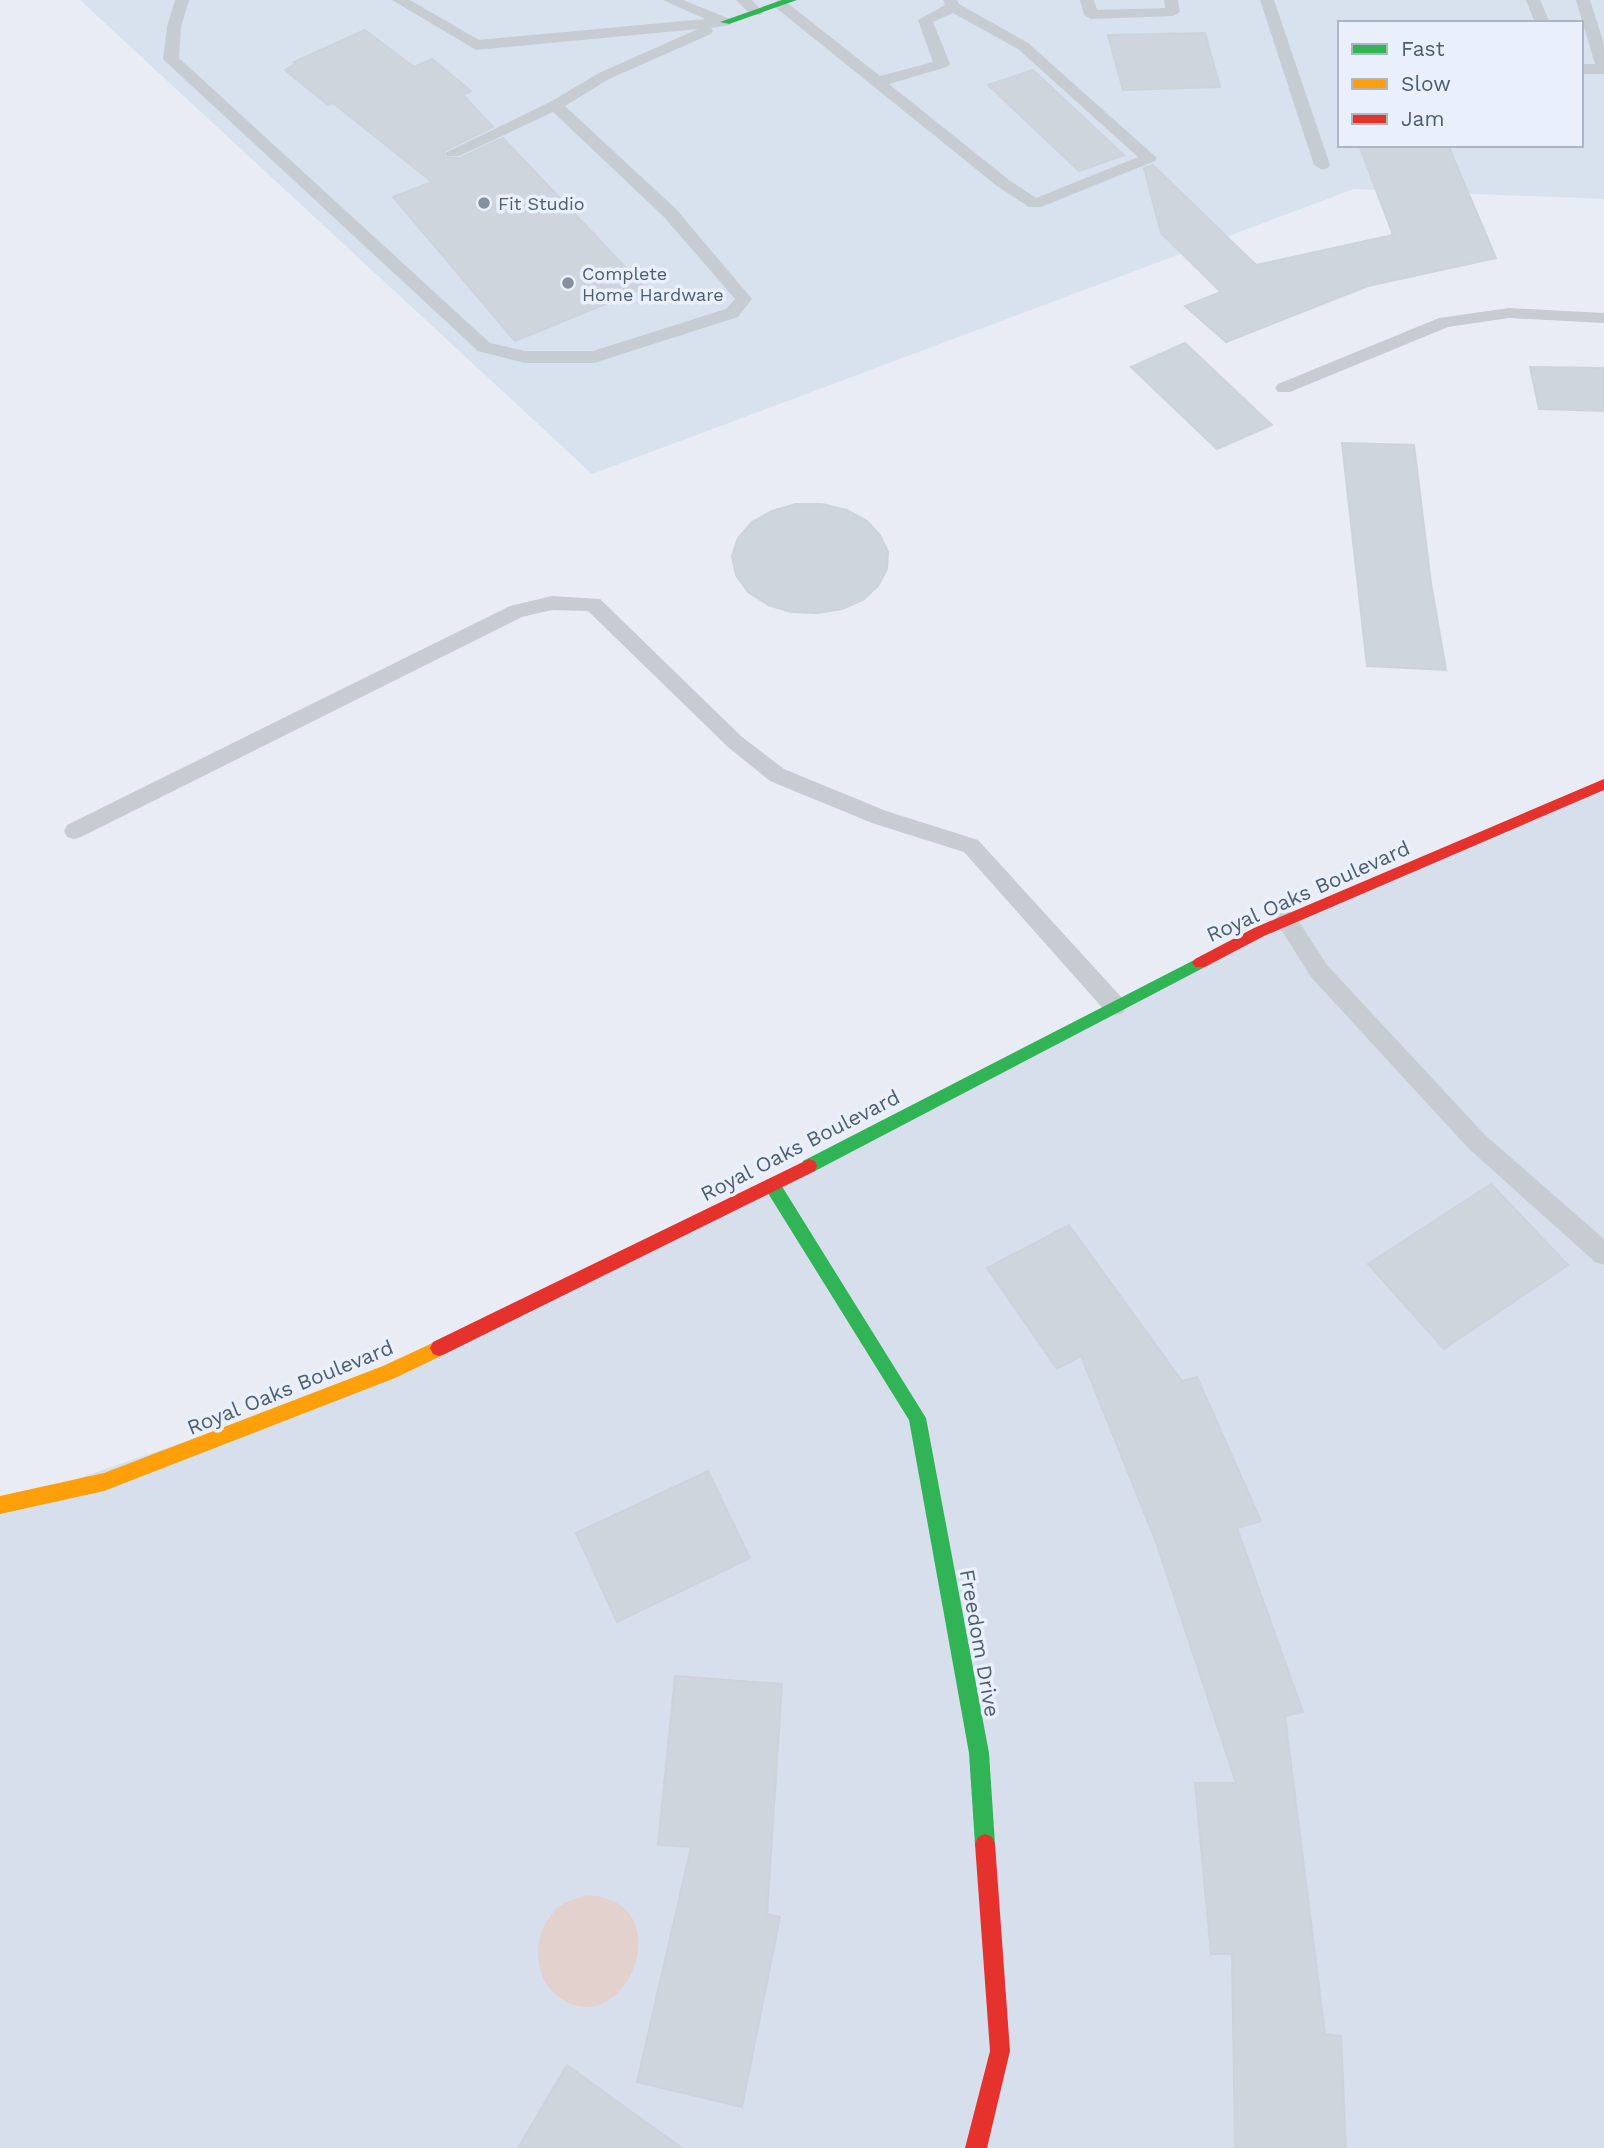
<svg xmlns="http://www.w3.org/2000/svg" width="1604" height="2148" font-family="'Work Sans',sans-serif">
	<style>
		.residential { fill: #d7dfec }
		.commercial { fill: #d7e2ee; fill-rule: evenodd }
		.water { fill: #e2d1cd }
		.building { fill: #cfd5dd; stroke: #ccd3dc; stroke-width: 2 }
		.lines { fill: none; stroke-linecap: round; stroke-linejoin: round }
		.lane { fill: #c7ccd2; fill-rule: evenodd }
		.fast { fill: #30b455; fill-rule: evenodd }
		.slow { fill: #ff9f0a; fill-rule: evenodd }
		.jam { fill: #e5322d; fill-rule: evenodd }
		.poi-dot { fill: #84909d; stroke: #eaeffc; stroke-width: 2.5 }
		.labels { text-anchor: middle; dominant-baseline: central; stroke-width: 7; stroke-linejoin: round; paint-order: stroke }
		.far-poi-label { font-size: 18px; fill: #4d5e6e; stroke: #eaeffc; text-anchor: start }
		.street-label { font-size: 21px; fill: #4d5e6e; stroke: #eaeffc }
	</style>
	<rect width="100%" height="100%" fill="#e9ecf4"/>
	<path class="residential" d="M1604,784V2148H0V1505L389,1372L1259,932Z"/>
	<path class="commercial" d="M80,0H1604V199L1354,189L592,474ZM1340,23H1581V145H1340Z"/>
	<path class="water" d="M588,1895C687,1901 621,2053 554,1993C530,1971 534,1927 559,1907C568,1900 578,1898 588,1895Z"/>
	<g class="building">
		<path d="M365,30L414,67L432,59L471,91L463,95L493,127L444,151L445,157L460,158L503,138L645,288L515,341L393,197L432,182L333,103L328,105L285,70L296,64L294,62Z"/>
		<path d="M1205,33L1220,87L1123,90L1108,35Z"/>
		<path d="M1033,70L1124,155L1079,171L988,85Z"/>
		<path d="M1359,145H1448L1496,258L1368,286L1226,342L1185,306L1221,292L1161,233L1144,168L1153,165L1256,265L1393,235Z"/>
		<path d="M1185,343L1272,425L1217,449L1131,367Z"/>
		<path d="M1530,367L1604,368V411L1539,409Z"/>
		<path d="M1342,443L1414,445L1431,583L1446,670L1367,666Z"/>
		<path d="M796,504H822L847,510L867,521L880,535L888,552L887,569L878,586L863,600L842,609L817,613L791,612L768,605L748,592L736,575L732,556L738,538L752,522L772,511Z"/>
		<path d="M1491,1184L1568,1265L1444,1349L1368,1264Z"/>
		<path d="M1069,1225L1182,1381L1197,1377L1261,1521L1237,1528L1303,1712L1285,1716L1325,2034L1341,2036L1346,2148H1235L1232,1954H1211L1195,1783H1236L1156,1542L1081,1356L1057,1369L987,1268Z"/>
		<path d="M708,1471L750,1558L617,1622L576,1533Z"/>
		<path d="M675,1676L782,1684L767,1914L780,1917L742,2107L637,2082L691,1847L658,1845Z"/>
		<path d="M567,2065L629,2110L682,2148H518Z"/>
	</g>
	<g class="lines">
		<g class="lane">
			<path d="M175,0H189L181,27L179,58L490,343L525,351H593L726,309L735,299L664,217L553,112L459,156H447L445,153L550,102L599,73L698,29L476,50L392,0H410L479,40L705,19L663,0H683L730,19L732,22L730,25L711,28L713,31L711,34L609,79L565,106L676,209L752,299L738,317L594,363H525L478,351L166,62L163,59L167,27Z"/>
			<path d="M736,0H752L763,12L761,15H751Z"/>
			<path d="M778,0L785,1L880,76L933,62L918,20L945,5L943,0H957L959,4L1028,43L1157,158L1155,161L1041,207H1029L997,186L775,7L773,4ZM953,13L1018,49L1138,157L1036,198L1009,180L889,84L947,67L950,64L933,22Z"/>
			<path d="M1080,0H1094L1097,10L1165,8L1164,0H1178L1180,12L1173,16L1091,19L1084,15Z"/>
			<path d="M1260,0H1274L1330,165L1328,168L1322,170L1314,165Z"/>
			<path d="M1526,0H1540L1550,23H1535Z"/>
			<path d="M1576,0H1590L1604,44V74H1581V64H1595Z"/>
			<path d="M1509,308L1604,313V323L1509,318L1448,327L1290,392H1278L1275,388L1278,384L1439,318Z"/>
			<path d="M552,596L600,599L742,737L784,769L886,811L978,840L1123,999L1126,1006L1123,1013L1115,1015L1107,1013L964,852L872,823L770,781L728,747L588,611L552,610L522,617L81,837L74,839L67,837L64,831L67,825L510,606Z"/>
			<path d="M1286,911L1294,914L1327,965L1485,1135L1604,1239V1265L1595,1262L1469,1149L1311,977L1275,920L1278,914Z"/>
		</g>
		<g class="fast">
			<path d="M782,0H797L729,24L720,22Z"/>
			<path d="M1200,957L1205,959L1208,963L1205,967L815,1171L809,1173L803,1171L801,1166L803,1161Z"/>
			<path d="M772,1178L778,1180L926,1418L989,1753L995,1844L992,1851L985,1854L978,1851L975,1844L969,1753L909,1420L766,1190L764,1185L766,1180Z"/>
		</g>
		<path class="slow" d="M439,1340L445,1342L448,1348L445,1354L395,1378L104,1491L0,1514V1496L104,1473L383,1366Z"/>
		<g class="jam">
			<path d="M1604,779V790L1264,936L1205,967H1195L1192,963L1195,959L1254,928Z"/>
			<path d="M809,1159L815,1161L817,1166L815,1171L445,1354L439,1356L433,1354L430,1348L433,1342Z"/>
			<path d="M985,1834L992,1837L995,1844L1010,2051L987,2148H965L990,2051L975,1844L978,1837Z"/>
		</g>
	</g>
	<g class="poi-dot">
		<circle cx="484" cy="203" r="7"/>
		<circle cx="568" cy="283" r="7"/>
	</g>
	<g class="labels">
		<g class="far-poi-label">
			<text x="498" y="203">Fit Studio</text>
			<text x="582" y="273">Complete<tspan x="582" dy="21">Home Hardware</tspan></text>
		</g>
		<g class="street-label">
			<text transform="translate(1308 891) rotate(-24)">Royal Oaks Boulevard</text>
			<text transform="translate(800 1145) rotate(-27)">Royal Oaks Boulevard</text>
			<text transform="translate(290 1387) rotate(-22)">Royal Oaks Boulevard</text>
			<text transform="translate(980 1643) rotate(80)">Freedom Drive</text>
		</g>
	</g>
	<rect x="1338" y="21" width="245" height="126" fill="#eaeffc" stroke="#abb5c3" stroke-width="2"/>
	<rect x="1352" y="44" width="35" height="10" fill="#30b455" stroke="#abb5c3" stroke-width="2"/>
	<text x="1401" y="56" font-size="21" fill="#4d5e6e">Fast</text>
	<rect x="1352" y="79" width="35" height="10" fill="#ff9f0a" stroke="#abb5c3" stroke-width="2"/>
	<text x="1401" y="91" font-size="21" fill="#4d5e6e">Slow</text>
	<rect x="1352" y="114" width="35" height="10" fill="#e5322d" stroke="#abb5c3" stroke-width="2"/>
	<text x="1401" y="126" font-size="21" fill="#4d5e6e">Jam</text>
</svg>
